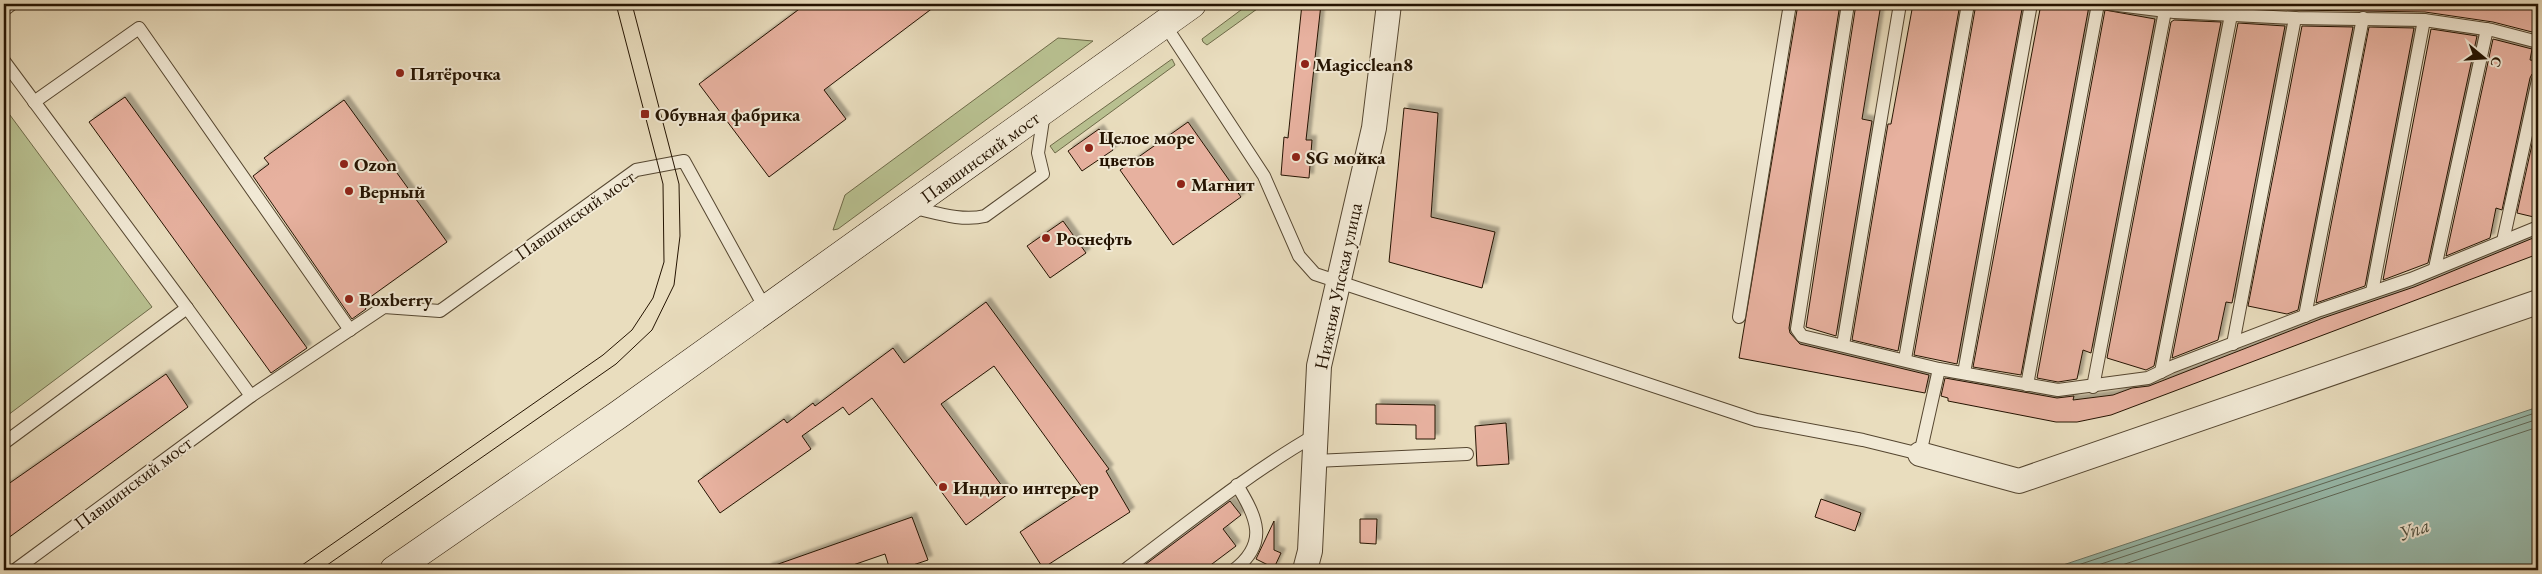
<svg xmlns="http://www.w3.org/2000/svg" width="2542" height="574" font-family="'EB Garamond',serif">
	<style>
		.green { fill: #b8c090; stroke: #6e6a48 }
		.water { fill: #98bcae; stroke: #6a7869 }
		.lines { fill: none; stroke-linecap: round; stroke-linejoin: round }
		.shore { stroke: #5e6858; stroke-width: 1 }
		.building { fill: #e7b19f; stroke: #241301; filter: url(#shadow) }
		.lane-casing { stroke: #554630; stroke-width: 14 }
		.street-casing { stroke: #554630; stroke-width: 26 }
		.secondary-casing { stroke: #241301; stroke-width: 29 }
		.lane { stroke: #f1e9d5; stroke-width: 12 }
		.street { stroke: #f1e9d5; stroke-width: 24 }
		.secondary { stroke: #f1e9d5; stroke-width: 28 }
		.tram { stroke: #241301; stroke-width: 1 }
		.poi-dot { fill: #8f2418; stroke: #f1e9d5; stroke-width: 2 }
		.labels { text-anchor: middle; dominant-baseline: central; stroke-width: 4; stroke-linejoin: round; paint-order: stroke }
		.poi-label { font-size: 19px; font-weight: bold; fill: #241301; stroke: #f1e9d5; text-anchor: start }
		.street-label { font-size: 19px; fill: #241301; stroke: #f1e9d5 }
		.water-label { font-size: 20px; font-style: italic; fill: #4d4e3e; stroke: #f1e9d5 }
	</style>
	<defs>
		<filter id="shadow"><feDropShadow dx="4.5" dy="-4.5" stdDeviation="1" flood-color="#0004"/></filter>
	</defs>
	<rect width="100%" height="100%" fill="#e9ddbe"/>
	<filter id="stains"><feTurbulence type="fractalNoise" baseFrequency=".004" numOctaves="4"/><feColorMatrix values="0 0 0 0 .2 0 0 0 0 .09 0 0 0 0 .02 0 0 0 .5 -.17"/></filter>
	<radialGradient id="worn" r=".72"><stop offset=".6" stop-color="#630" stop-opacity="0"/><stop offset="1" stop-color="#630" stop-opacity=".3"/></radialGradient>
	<g class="green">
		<path d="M1249,4H1264L1207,45L1203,42L1202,39Z"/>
		<path d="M1058,38L1093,41L838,229L833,230L845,195Z"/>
		<path d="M1172,59L1175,65L1055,153L1050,146Z"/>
		<path d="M4,107L152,307L4,418Z"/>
	</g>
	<path class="water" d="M2538,407V570H2047H2048Z"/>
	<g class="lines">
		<g class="shore">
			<path d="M2063,570L2538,412"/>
			<path d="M2083,570L2538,419"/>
			<path d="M2107,570L2538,427"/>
		</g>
	</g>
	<g class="building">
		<path d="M806,4H938L824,90L846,119L769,177L699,84Z"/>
		<path d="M1302,4H1321L1306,140H1312L1309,178L1281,175L1284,137L1288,138Z"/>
		<path d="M1798,4H1840L1789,328L1790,333L1800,344L1929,375L1925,393L1739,358Z"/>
		<path d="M1856,4H1881L1862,119L1872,121L1836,336L1806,327Z"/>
		<path d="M1913,4H1960L1898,351L1852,340L1888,124H1891Z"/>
		<path d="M1976,4H1992L2022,9L1957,364L1914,355Z"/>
		<path d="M2041,4H2076L2089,6L2021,375L1973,367Z"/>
		<path d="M2184,4H2506L2538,7V23L2536,33L2493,22L2425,12L2295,10Z"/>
		<path d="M2105,10L2155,19L2091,353L2083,350L2077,379L2058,382L2037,378Z"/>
		<path d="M2174,20L2221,22L2154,366L2146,370L2107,358L2171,22Z"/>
		<path d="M2238,23L2285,26L2232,303L2226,302L2218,340L2172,358Z"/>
		<path d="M2302,26L2353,27L2298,310L2287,314L2248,306Z"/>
		<path d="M2369,27L2414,28L2365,286L2316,303Z"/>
		<path d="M2431,29L2477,36L2428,263L2383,280Z"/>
		<path d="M2493,39L2532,49L2530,60L2538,61V72L2532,74L2530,78L2502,210L2496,208L2490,238L2446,256Z"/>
		<path d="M125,97L307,348L271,373L89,122Z"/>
		<path d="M344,100L447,242L362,303L366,309L352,319L253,176L269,164L264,158Z"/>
		<path d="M1404,108L1438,113L1431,217L1495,232L1482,288L1389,262Z"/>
		<path d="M2538,117V218L2517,213Z"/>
		<path d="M1188,122L1241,197L1173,245L1120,170Z"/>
		<path d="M1099,129L1113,150L1082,171L1068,151Z"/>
		<path d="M1063,221L1086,253L1050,278L1027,246Z"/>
		<path d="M2538,236V254L2111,415L2077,422H2056L1948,401V398L1941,396L1945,378L2057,398L2074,396L2073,400L2113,395L2132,388L2149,386L2323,318L2414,287Z"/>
		<path d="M986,302L1109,469L1106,471L1130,512L1043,568L1020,532L1084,490L994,366L941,404L1008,494L966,525L872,398L849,415L843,407L802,436L811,449L720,513L698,481L784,419L787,423L813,403L815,406L893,348L904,363Z"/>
		<path d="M166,374L188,407L4,541V487Z"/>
		<path d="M1376,404L1435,405V439H1416V425L1376,424Z"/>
		<path d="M1506,423L1509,464L1477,466L1475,426Z"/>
		<path d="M1821,499L1861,513L1855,531L1815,517Z"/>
		<path d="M1230,501L1241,515L1223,529L1236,546L1204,570H1138Z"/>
		<path d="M912,517L928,560L898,570H890L885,554L853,565L855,570H767V568Z"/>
		<path d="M1360,519H1377L1376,544L1360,543Z"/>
		<path d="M1274,521V550L1281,553L1274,568L1256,559Z"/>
	</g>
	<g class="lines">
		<defs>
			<g id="lane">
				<path d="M1848,4L1797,329L1802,336L1939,369L2058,390L2148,378L2171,367L2320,310L2411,279L2538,227"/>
				<path d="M2110,4L2174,12L2295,18L2424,20L2492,30L2538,42"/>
				<path d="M4,10L12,4"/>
				<path d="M1165,25L1264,176L1299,256L1315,274L1756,420L1863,440L1920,454L1939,369"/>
				<path d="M4,61L187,308"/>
				<path d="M34,102L139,28L350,330"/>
				<path d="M910,207C934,212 961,222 985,216L1043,174L1038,153L1044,113"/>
				<path d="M2503,241L2538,80"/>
				<path d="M2435,268L2487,29"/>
				<path d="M2372,292L2424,20"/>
				<path d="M2305,316L2363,18"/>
				<path d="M1739,317L1790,4"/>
				<path d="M2233,344L2295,18"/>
				<path d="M1843,345L1900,4"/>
				<path d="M1905,359L1968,4"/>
				<path d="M2161,372L2231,15"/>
				<path d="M1964,373L2031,4"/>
				<path d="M2027,385L2098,4"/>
				<path d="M2093,387L2165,11"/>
				<path d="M4,443L187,308L251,396"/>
				<path d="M1315,461L1467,454"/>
				<path d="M15,570L251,396L384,307L440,311L636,170L684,161L765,308"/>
				<path d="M1125,570C1188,523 1249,473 1317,434"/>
				<path d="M1234,570C1269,543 1257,518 1237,485"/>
			</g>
			<g id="street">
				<path d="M1920,454L2019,481L2538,302"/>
				<path d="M1305,570L1310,551L1319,366L1374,128L1389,4"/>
			</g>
			<path id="secondary" d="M394,570L618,415L1192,4"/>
		</defs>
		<use href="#lane" class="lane-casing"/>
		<use href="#street" class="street-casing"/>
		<use href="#secondary" class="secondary-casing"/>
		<use href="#lane" class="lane"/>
		<use href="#street" class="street"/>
		<use href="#secondary" class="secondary"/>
		<g class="tram">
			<path d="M295,570L603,355L632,330L653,298L664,262L663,184L616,4"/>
			<path d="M320,570L616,364L652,330L674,285L680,236L679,184L632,4"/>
		</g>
	</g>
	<g class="poi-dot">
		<circle cx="1305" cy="64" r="5"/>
		<circle cx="400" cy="73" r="5"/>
		<rect x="640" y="109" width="10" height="10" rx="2.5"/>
		<circle cx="1089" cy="148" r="5"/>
		<circle cx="1296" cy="157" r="5"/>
		<circle cx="344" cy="164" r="5"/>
		<circle cx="1181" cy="184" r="5"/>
		<circle cx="349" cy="191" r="5"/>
		<circle cx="1046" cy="238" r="5"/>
		<circle cx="349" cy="299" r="5"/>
		<circle cx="943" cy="487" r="5"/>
	</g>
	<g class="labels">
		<g class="poi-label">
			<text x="1315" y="64">Magicclean8</text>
			<text x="410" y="73">Пятёрочка</text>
			<text x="655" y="114">Обувная фабрика</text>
			<text x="1099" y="137">Целое море<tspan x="1099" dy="22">цветов</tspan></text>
			<text x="1306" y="157">SG мойка</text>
			<text x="354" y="164">Ozon</text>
			<text x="1191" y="184">Магнит</text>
			<text x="359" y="191">Верный</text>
			<text x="1056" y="238">Роснефть</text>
			<text x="359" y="299">Boxberry</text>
			<text x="953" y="487">Индиго интерьер</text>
		</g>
		<g class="street-label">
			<text transform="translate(980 157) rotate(-36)">Павшинский мост</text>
			<text transform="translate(575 215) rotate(-35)">Павшинский мост</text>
			<text transform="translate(1338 286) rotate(-78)">Нижняя Упская улица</text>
			<text transform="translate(133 483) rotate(-37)">Павшинский мост</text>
		</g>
		<g class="water-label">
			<text transform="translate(2414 529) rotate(-19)">Упа</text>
		</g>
	</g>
	<rect width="2542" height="574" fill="none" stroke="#e9ddbe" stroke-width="20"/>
	<rect x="5" y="5" width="2532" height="564" fill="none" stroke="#241301" stroke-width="2.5"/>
	<rect x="10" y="10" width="2522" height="554" fill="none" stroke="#241301"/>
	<g transform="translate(2484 58) rotate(108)" stroke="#f1e9d5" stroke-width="4" paint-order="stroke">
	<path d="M0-4L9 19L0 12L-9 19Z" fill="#241301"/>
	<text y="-8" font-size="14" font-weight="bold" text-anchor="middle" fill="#241301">С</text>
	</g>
	<rect width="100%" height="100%" filter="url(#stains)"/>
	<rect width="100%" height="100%" fill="url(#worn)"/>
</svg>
